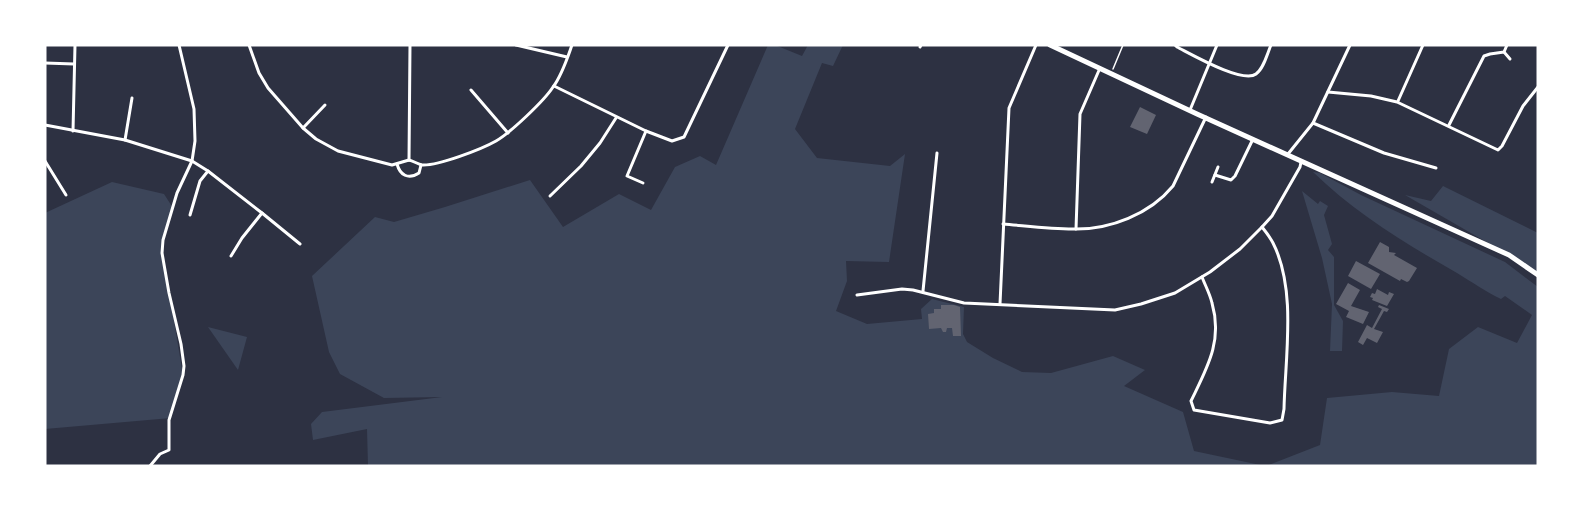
<svg xmlns="http://www.w3.org/2000/svg" width="1583" height="511" font-family="'Fira Sans',sans-serif">
	<style>
		.green { fill: #3c4559 }
		.building { fill: #626471 }
		.lines { fill: none; stroke-linecap: round; stroke-linejoin: round }
		.path { stroke: #fff; stroke-width: 1.5 }
		.minor { stroke: #fff; stroke-width: 3 }
		.trunk { stroke: #fff; stroke-width: 5 }
	</style>
	<rect width="100%" height="100%" fill="#2d3142"/>
	<g class="green">
		<path d="M768,45H775L802,56L808,45H843L833,66L822,63L795,129L817,158L890,166L905,154L889,262L846,261L847,281L836,311L867,324L922,319L921,309L932,299L964,307L963,334L967,342L993,358L1022,372L1051,373L1113,356L1145,370L1124,386L1183,412L1194,451L1265,466H368L367,429L313,440L311,424L322,412L442,397L384,398L340,374L329,352L312,276L375,217L394,222L445,207L530,180L563,227L619,194L651,210L675,167L700,156L716,165Z"/>
		<path d="M1313,172L1320,173L1361,195L1505,262L1538,287V466H1266L1320,445L1327,398L1392,392L1439,396L1449,349L1478,327L1517,343L1532,315L1505,296L1501,299C1486,292 1472,282 1457,273C1406,244 1355,213 1313,172Z"/>
		<path d="M112,182L164,194L173,208L163,240L165,267L183,375L171,418L45,429V213Z"/>
		<path d="M1443,186L1538,233V276L1509,255L1405,195L1431,201Z"/>
		<path d="M1302,191L1318,204L1320,201L1328,206L1324,215L1332,244L1328,250L1334,257V305L1343,321L1342,351H1330L1332,304L1322,258Z"/>
		<path d="M208,327L247,337L238,370Z"/>
	</g>
	<g class="building">
		<path d="M1140,107L1156,115L1147,134L1130,127Z"/>
		<path d="M1380,242L1389,247V252L1396,253L1394,255L1417,268L1409,281L1407,282L1401,279L1400,281L1368,263Z"/>
		<path d="M1356,261L1380,274L1371,289L1348,276Z"/>
		<path d="M1348,283L1360,290L1351,306L1369,312L1363,324L1346,317L1349,311L1336,304Z"/>
		<path d="M1377,289L1388,295L1389,292L1394,294L1387,306L1372,300L1373,298L1370,297L1372,293L1375,294Z"/>
		<path d="M941,305H954L960,307L961,336H953L952,328H947L946,332H943L941,328L929,329L928,314L934,313V309H941Z"/>
		<path d="M1379,305L1389,309L1387,312L1384,311L1374,329L1383,332L1377,343L1367,338L1363,345L1358,342L1367,325L1372,328L1382,309L1378,307Z"/>
	</g>
	<g class="lines">
		<path class="path" d="M1113,69L1123,45"/>
		<g class="minor">
			<path d="M249,45L259,73L268,88L303,128L316,139L338,151L392,165L409,160"/>
			<path d="M516,45L567,57"/>
			<path d="M1175,45L1177,47C1191,54 1243,84 1256,74C1264,68 1267,54 1271,45"/>
			<path d="M920,47L921,45"/>
			<path d="M1504,52L1510,59"/>
			<path d="M45,63L74,64"/>
			<path d="M554,86L646,131"/>
			<path d="M471,90L508,133"/>
			<path d="M1328,92L1371,96L1397,102L1498,150L1502,146L1523,106L1538,87"/>
			<path d="M1398,101L1423,45"/>
			<path d="M1190,110L1217,45"/>
			<path d="M1313,123L1384,153L1436,168"/>
			<path d="M45,125L125,140L192,161L208,171L262,213L300,244"/>
			<path d="M1449,125L1484,56L1490,54L1504,52L1507,45"/>
			<path d="M303,128L325,105"/>
			<path d="M73,131L75,45"/>
			<path d="M125,140L132,98"/>
			<path d="M1288,154L1313,123L1350,45"/>
			<path d="M409,160C413,161 418,164 422,165C438,166 482,149 496,141C510,133 544,101 553,87C562,75 567,59 572,45"/>
			<path d="M409,160L410,45"/>
			<path d="M45,161L66,195"/>
			<path d="M397,164C400,175 408,180 419,173L421,165"/>
			<path d="M1215,175L1231,180L1235,176L1253,139"/>
			<path d="M1212,182L1218,167"/>
			<path d="M643,183L627,176L646,131L672,141L684,137L728,45"/>
			<path d="M550,196L581,166L600,143L616,118"/>
			<path d="M190,215L200,181L208,171"/>
			<path d="M1003,224C1027,226 1050,229 1073,229C1110,230 1150,214 1173,186L1206,117"/>
			<path d="M1076,229L1080,114L1100,68"/>
			<path d="M231,256L242,238L262,213"/>
			<path d="M1202,277C1205,285 1210,294 1212,303C1223,341 1207,368 1191,401L1194,410L1270,423L1282,420L1284,409C1285,358 1297,290 1273,243C1270,237 1266,232 1262,227"/>
			<path d="M923,291L937,153"/>
			<path d="M857,295L902,289L913,290L964,303L1115,310L1141,304L1175,293L1210,272L1240,249L1262,227L1272,216L1300,167L1301,162"/>
			<path d="M1000,304L1009,108L1036,45"/>
			<path d="M150,466L160,454L169,450V420L183,375L184,366L181,344L169,293L162,253L163,240L177,193L192,161L195,141L194,109L179,45"/>
		</g>
		<path class="trunk" d="M1050,45L1197,114L1509,255L1538,275"/>
	</g>
	<rect width="1583" height="511" fill="none" stroke="#ffffff" stroke-width="93"/>
</svg>
